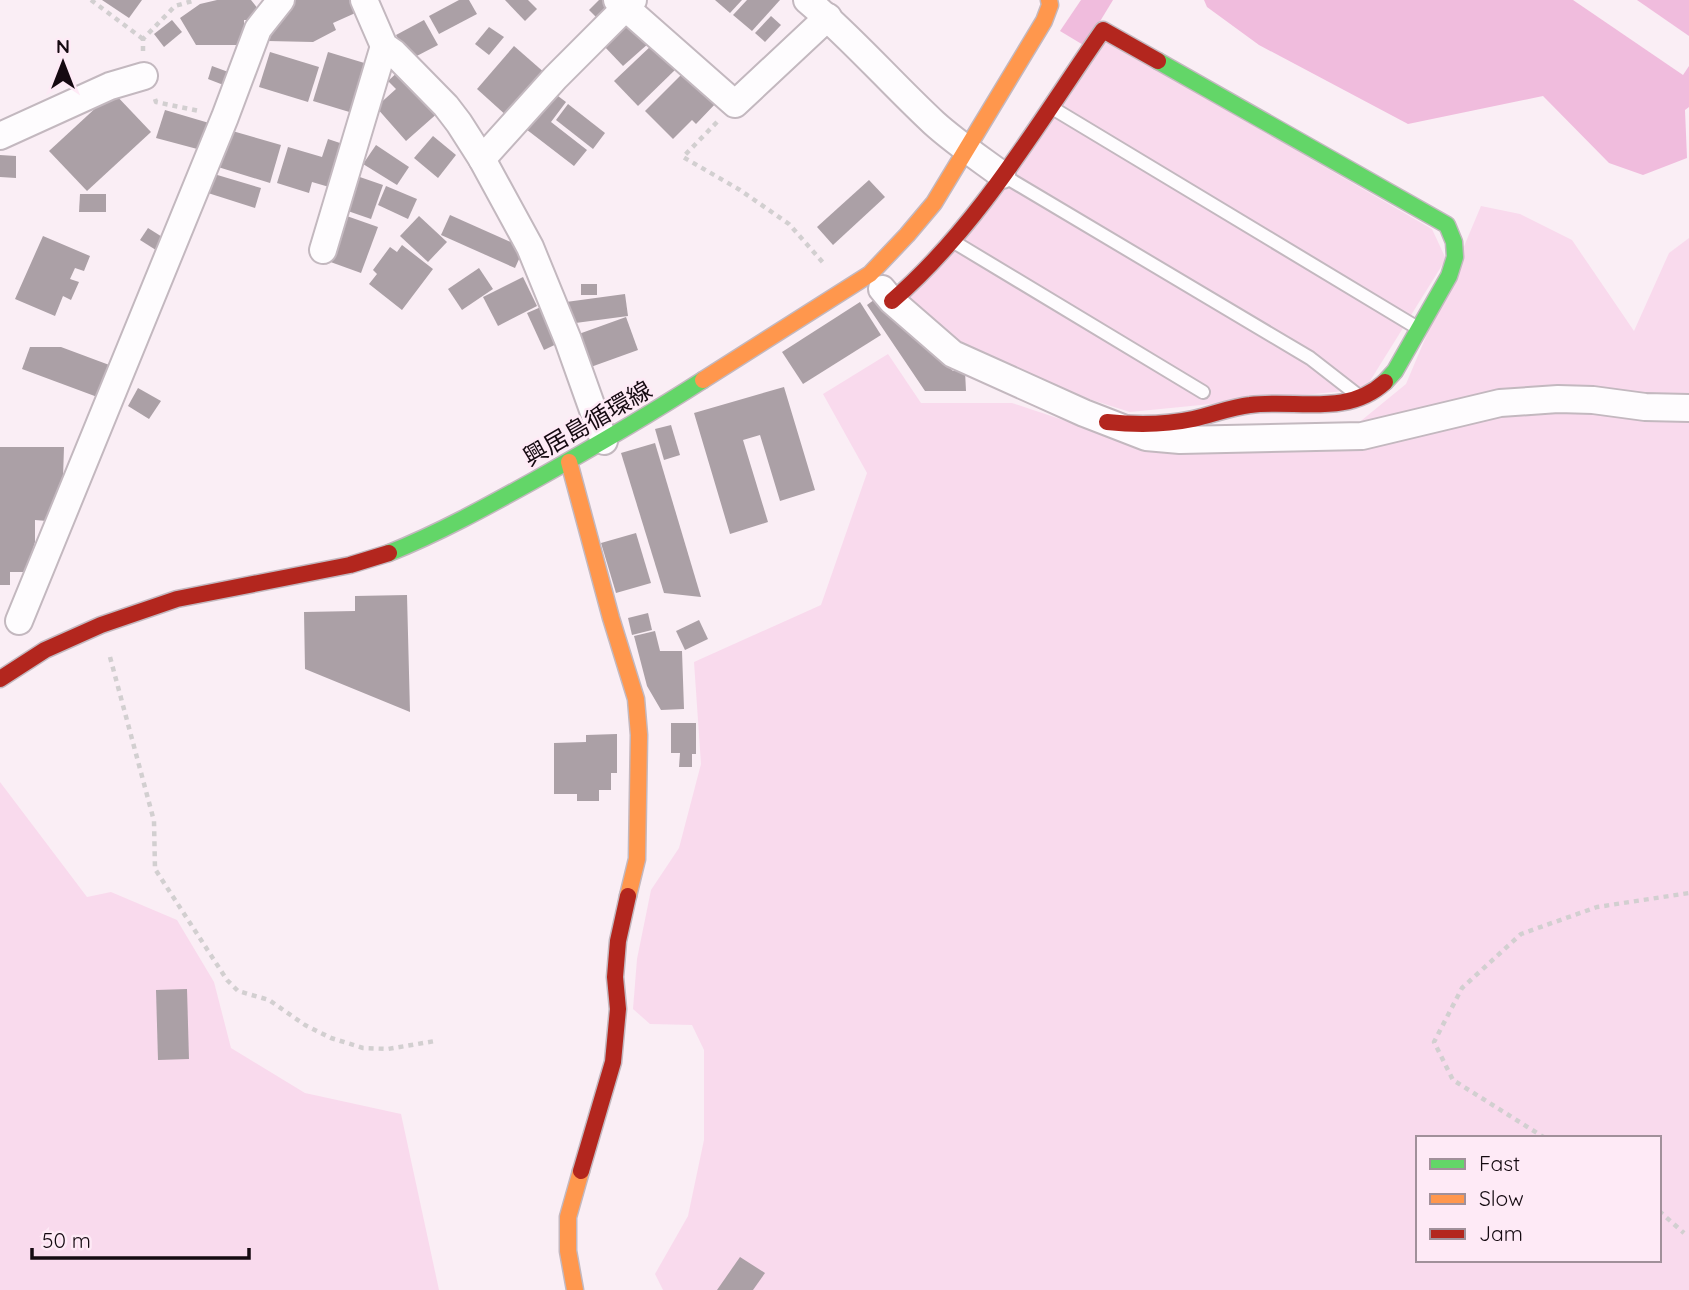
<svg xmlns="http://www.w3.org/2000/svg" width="1689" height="1290" font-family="Quicksand,'Noto Sans JP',sans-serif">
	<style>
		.green { fill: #f9daed; fill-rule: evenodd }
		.water { fill: #f0bcdd }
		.pier { fill: #faeef5 }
		.building { fill: #aba0a6 }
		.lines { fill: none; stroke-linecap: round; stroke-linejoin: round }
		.lane-casing { stroke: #c3b8bf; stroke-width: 16 }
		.street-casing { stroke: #c3b8bf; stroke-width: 30 }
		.fast-casing { stroke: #c3b8bf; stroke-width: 19 }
		.slow-casing { stroke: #c3b8bf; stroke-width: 19 }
		.jam-casing { stroke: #c3b8bf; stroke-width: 19 }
		.path { stroke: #d2cfd0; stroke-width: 4.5; stroke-dasharray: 5 5; stroke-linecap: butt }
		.lane { stroke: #fefcfe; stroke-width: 12 }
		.street { stroke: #fefcfe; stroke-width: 26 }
		.fast { stroke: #63d668; stroke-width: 16 }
		.slow { stroke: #ff974d; stroke-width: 16 }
		.jam { stroke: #b3261e; stroke-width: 16 }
		.labels { text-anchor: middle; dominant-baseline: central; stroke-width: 5; stroke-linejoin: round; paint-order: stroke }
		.street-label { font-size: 24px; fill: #150a11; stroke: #feeaf6 }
	</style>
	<rect width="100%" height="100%" fill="#faeef5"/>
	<g class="green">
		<path d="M1105,40L1432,229L1446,259L1365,389L1130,412L1092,400L959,347L904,302Z"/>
		<path d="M1481,206L1520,214L1572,240L1634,331L1669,253L1689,238V1290H663L655,1274L688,1216L704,1140V1050L692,1025L650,1024L633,1009L637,959L651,890L679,848L701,764L694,662L821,605L867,473L823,394L888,354L921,403H1012L1090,429L1329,447L1406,384ZM1418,1138H1659V1260H1418Z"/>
		<path d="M0,782L87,897L111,892L177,920L214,982L231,1048L305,1093L401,1114L439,1290H0Z"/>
	</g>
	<g class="water">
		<path d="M1081,0H1113L1085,46L1060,31Z"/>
		<path d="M1204,0H1689V107L1685,110L1687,158L1643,175L1609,163L1543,96L1408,124L1259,45L1207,7Z"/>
	</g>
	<path class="pier" d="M1573,0H1637L1689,36V66L1683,75Z"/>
	<g class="building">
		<path d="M102,0H142L129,18Z"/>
		<path d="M217,0H251L262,14L255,20H244V45H196L180,18L200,4Z"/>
		<path d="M288,0H357L362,10L333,23L336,30L313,42L268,41L269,25Z"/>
		<path d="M459,0H469L477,14L439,34L429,16Z"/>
		<path d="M505,0H528L537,9L525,21Z"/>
		<path d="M599,0H609L602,23L589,10Z"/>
		<path d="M715,0H742L730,13Z"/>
		<path d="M747,0H780L752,31L733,15Z"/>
		<path d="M771,16L781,25L765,42L755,33Z"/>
		<path d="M172,20L182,32L164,47L154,34Z"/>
		<path d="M424,20L438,45L409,60L396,35Z"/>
		<path d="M628,21L649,43L623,66L603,45Z"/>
		<path d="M489,27L504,37L489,55L475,44Z"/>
		<path d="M653,44L677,68L638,106L614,81Z"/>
		<path d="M514,46L546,74L508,117L477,89Z"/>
		<path d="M270,52L319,67L308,102L259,87Z"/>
		<path d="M328,52L371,65L356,114L313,101Z"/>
		<path d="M212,66L231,73L226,86L208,79Z"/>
		<path d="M401,69L440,111L406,141L376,107L396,89L388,81Z"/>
		<path d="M686,70L718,101L696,124L692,120L673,139L645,111Z"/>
		<path d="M550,90L566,102L551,122L587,150L574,166L522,126Z"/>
		<path d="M113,92L151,132L87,191L49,151Z"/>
		<path d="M568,104L605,133L593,149L556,120Z"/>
		<path d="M165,110L209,123L201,150L156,138Z"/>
		<path d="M229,130L281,145L270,183L218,167Z"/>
		<path d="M433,136L456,155L438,178L414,158Z"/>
		<path d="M328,139L349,146L336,189L312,182L309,193L277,183L288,147L322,157Z"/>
		<path d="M376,145L409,167L397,185L363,164Z"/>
		<path d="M0,155L16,156V178L0,177Z"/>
		<path d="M214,174L261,188L255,208L208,193Z"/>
		<path d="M354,175L383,185L371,219L342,209Z"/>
		<path d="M869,180L885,197L833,245L817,227Z"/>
		<path d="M386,186L417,199L408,219L378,205Z"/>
		<path d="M80,194H106V212H79Z"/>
		<path d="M341,214L378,227L361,273L325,260Z"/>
		<path d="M450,215L524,248L515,268L441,235Z"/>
		<path d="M419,216L447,242L428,262L400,236Z"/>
		<path d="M148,228L167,240L159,252L140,240Z"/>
		<path d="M43,236L90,256L84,271L75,268L70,279L79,282L71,300L63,296L55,316L15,299Z"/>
		<path d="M402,245L433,269L402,310L369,284L377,274L373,270L390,247L397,252Z"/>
		<path d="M479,268L493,289L462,310L448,289Z"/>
		<path d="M523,277L537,306L498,326L483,297Z"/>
		<rect x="581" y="284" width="16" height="11"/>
		<path d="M625,294L628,316L568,324L566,302Z"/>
		<path d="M878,297L953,371H965L966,391H925L867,305Z"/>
		<path d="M860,302L881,335L803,384L782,352Z"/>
		<path d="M548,304L565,340L544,350L527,313Z"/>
		<path d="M626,317L638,350L588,368L576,335Z"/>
		<path d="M30,347H61L112,366L100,398L22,369Z"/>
		<path d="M784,387L815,490L780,501L760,435L743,440L768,522L730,534L694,413Z"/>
		<path d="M138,388L161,401L149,419L128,406Z"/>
		<path d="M671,425L680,455L664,460L655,429Z"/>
		<path d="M655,443L701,597L664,593L621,453Z"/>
		<path d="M0,447H64L63,478L47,521L35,520V542L26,572H10V585H0Z"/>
		<path d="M636,533L651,583L616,593L601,543Z"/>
		<path d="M407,595L410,712L305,669L304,612L355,611V596Z"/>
		<path d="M648,613L652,630L632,635L628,618Z"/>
		<path d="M699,620L708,639L685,650L676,631Z"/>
		<path d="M655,631L660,651H682L684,709L661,710L647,686L634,636Z"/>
		<path d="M671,723H696V754H692V767H679L680,753H671Z"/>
		<path d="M617,734V773H611V790H599V801H577V794H554V743L586,742V735Z"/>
		<path d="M187,989L189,1059L158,1060L156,990Z"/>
		<path d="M740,1257L765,1273L753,1290H717Z"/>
	</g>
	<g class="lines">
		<defs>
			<g id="lane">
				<path d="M1054,109L1416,327"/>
				<path d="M1004,176L1310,358L1355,393"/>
				<path d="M954,242L1203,392"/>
			</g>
			<g id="street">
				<path d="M364,0L384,46L394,53L446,106L459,123L482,159L530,247L568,340L604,441"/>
				<path d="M617,0L735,104L828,17"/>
				<path d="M807,0C852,38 891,83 934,123C955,142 979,158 1002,175"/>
				<path d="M0,136L110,86L144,76"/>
				<path d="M482,159L555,78L633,0"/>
				<path d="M323,250L384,46"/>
				<path d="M882,289L892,301L953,354L1084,413L1146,437L1180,440L1362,436L1500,403L1558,399L1593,400L1645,407L1689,408"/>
				<path d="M19,621L225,117L258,29L281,0"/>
			</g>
			<g id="fast">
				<path d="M1158,61L1447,225L1454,242L1455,257L1449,276L1395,371L1385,382"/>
				<path d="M389,553C439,533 486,507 533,481C590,449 647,416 703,380"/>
			</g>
			<g id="slow">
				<path d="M703,380L870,274L907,235L934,203L1044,21L1050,5L1049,0"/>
				<path d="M569,462L611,618L636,699L639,735L637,859L628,896"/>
				<path d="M575,1290L568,1251V1217L581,1171"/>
			</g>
			<g id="jam">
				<path d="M892,301C979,226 1038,123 1103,30L1158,61"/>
				<path d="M1107,422C1136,425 1165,425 1193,419C1212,415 1231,407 1250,405C1296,399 1347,417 1385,382"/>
				<path d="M0,679L45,650L101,625L177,599L350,565L389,553"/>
				<path d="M581,1171L613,1062L618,1009L615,977L618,941L628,896"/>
			</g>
		</defs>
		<use href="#lane" class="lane-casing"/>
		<use href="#street" class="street-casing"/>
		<use href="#fast" class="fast-casing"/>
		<use href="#slow" class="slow-casing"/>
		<use href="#jam" class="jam-casing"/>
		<g class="path">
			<path d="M91,0L143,39"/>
			<path d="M143,51V39L175,6L196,0"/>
			<path d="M155,99L156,102L199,111"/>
			<path d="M717,122L683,157L740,190L789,224L825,265"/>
			<path d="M110,657L154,821L155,869L227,980L238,991L269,1000L305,1025L331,1038L363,1048L388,1049L435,1041"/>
			<path d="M1545,1138L1453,1080L1434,1042L1462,988L1521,934L1597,907L1689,893"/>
			<path d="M1659,1211L1684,1233"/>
		</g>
		<use href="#lane" class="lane"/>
		<use href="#street" class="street"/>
		<use href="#fast" class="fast"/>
		<use href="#slow" class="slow"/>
		<use href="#jam" class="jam"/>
	</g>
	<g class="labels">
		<g class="street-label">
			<text transform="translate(587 423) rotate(-30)">興居島循環線</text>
		</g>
	</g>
	<rect x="1416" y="1136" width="245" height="126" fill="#feeaf6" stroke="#a1909a" stroke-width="2"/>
	<rect x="1430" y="1159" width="35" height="10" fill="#63d668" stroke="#a1909a" stroke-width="2"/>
	<text x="1479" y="1171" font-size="21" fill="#150a11">Fast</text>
	<rect x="1430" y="1194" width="35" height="10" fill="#ff974d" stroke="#a1909a" stroke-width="2"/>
	<text x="1479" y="1206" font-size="21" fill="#150a11">Slow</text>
	<rect x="1430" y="1229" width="35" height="10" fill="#b3261e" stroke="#a1909a" stroke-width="2"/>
	<text x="1479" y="1241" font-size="21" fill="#150a11">Jam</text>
	<g transform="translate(63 63)" stroke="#feeaf6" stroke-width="5" paint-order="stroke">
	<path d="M0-5L12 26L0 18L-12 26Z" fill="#150a11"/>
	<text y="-10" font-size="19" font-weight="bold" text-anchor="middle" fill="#150a11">N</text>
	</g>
	<path d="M32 1248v10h217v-10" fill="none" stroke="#150a11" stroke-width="3.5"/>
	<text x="42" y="1248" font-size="21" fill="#150a11" stroke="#feeaf6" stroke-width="5" paint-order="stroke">50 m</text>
</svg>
